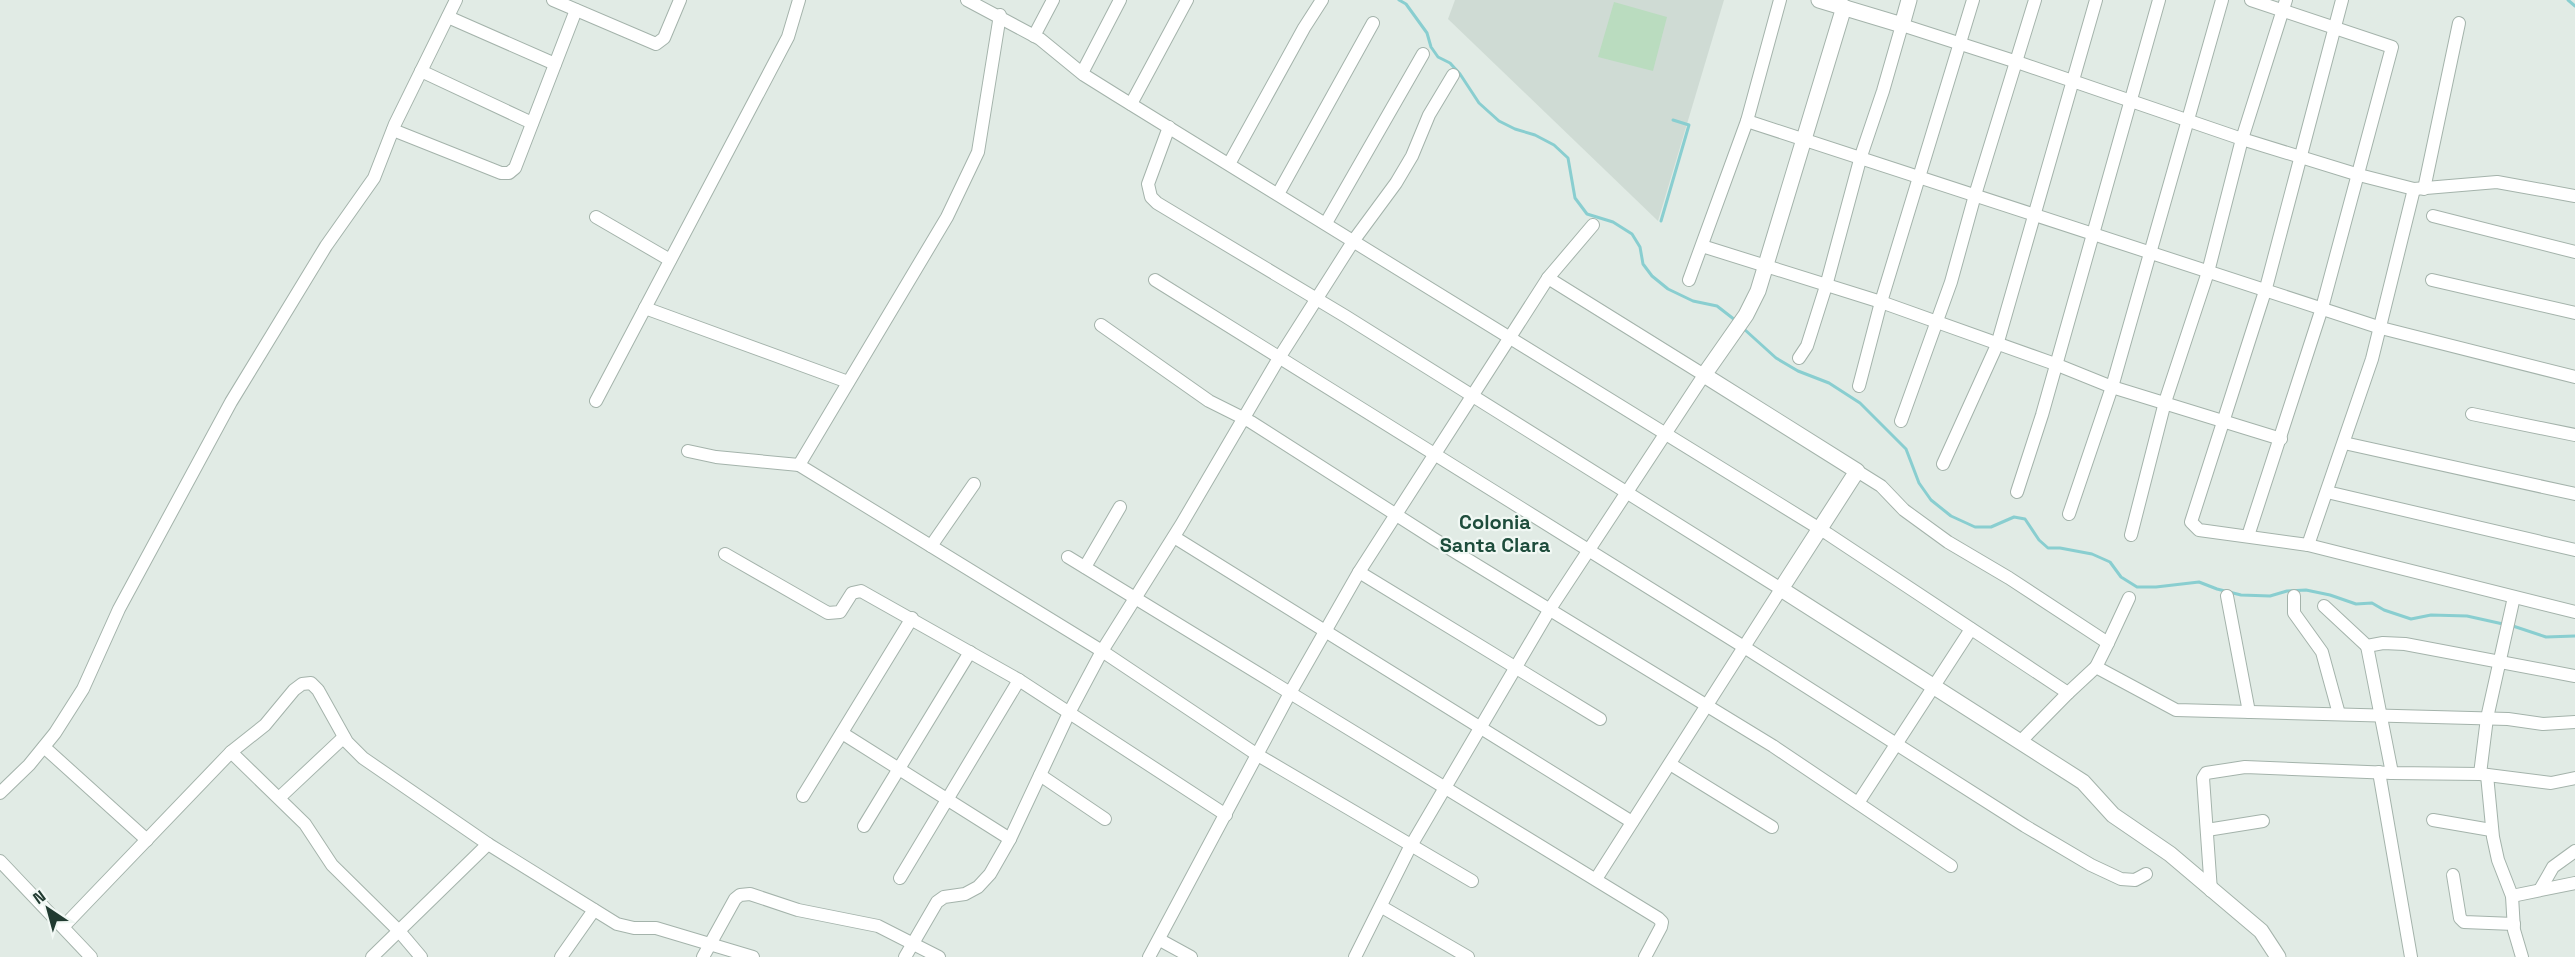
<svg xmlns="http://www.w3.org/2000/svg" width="2575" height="957" font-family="'Space Grotesk',sans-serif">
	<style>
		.built { fill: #cfdbd4 }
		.green { fill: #badcbf }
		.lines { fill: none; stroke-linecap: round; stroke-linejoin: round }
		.stream { stroke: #89ced0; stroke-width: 3 }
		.minor-casing { stroke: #a4b3ab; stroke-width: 14 }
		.tertiary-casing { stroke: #a4b3ab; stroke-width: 17 }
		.minor { stroke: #fff; stroke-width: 12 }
		.tertiary { stroke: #fff; stroke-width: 15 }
		.labels { text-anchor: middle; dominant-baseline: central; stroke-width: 4.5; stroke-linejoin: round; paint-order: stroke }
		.neighbourhood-label { font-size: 20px; font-weight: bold; fill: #1e4d3c; stroke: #f1f8f4 }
	</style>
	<rect width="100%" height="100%" fill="#e1ebe5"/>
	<path class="built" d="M1455,0H1724L1658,221L1448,19Z"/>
	<path class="green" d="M1614,2L1667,17L1653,71L1598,57Z"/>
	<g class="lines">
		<g class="stream">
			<path d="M1399,0L1406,4L1427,33L1431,47L1438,57L1450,63L1460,74L1479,103L1499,121L1515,129L1535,135L1554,145L1568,158L1575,198L1587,214L1613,222L1632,234L1640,247L1643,264L1652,276L1668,289L1693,301L1717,306L1735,320"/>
			<path d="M2568,0L2575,6"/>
			<path d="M1661,221L1689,125L1673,120"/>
			<path d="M1744,329L1776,358L1798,371L1829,383L1860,403L1906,449L1919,483L1931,500L1951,516L1975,527H1991L2014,517L2025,519L2039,540L2048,548H2060L2092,554L2110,562L2121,577L2137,587H2156L2199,582L2217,589L2241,595L2270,596L2287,591L2306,590L2330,595L2356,604L2372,603L2384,610L2411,619L2431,615L2467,616L2503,624"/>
			<path d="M2510,625L2546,637L2575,636"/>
		</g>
		<defs>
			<g id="minor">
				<path d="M553,0L656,44L664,38L680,0"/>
				<path d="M967,0L1040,39L1084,75L1116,95L1828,534L2068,693L2096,667L2176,710L2508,719L2543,724L2575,722"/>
				<path d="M2342,0L2266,288L2191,522L2199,530L2308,545L2575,612"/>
				<path d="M1000,15L978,152L947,217L799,465L1102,651L1256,754L1472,881"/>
				<path d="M448,17L555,64"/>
				<path d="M1034,36L1053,0"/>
				<path d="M421,71L532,123"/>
				<path d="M1082,73L1120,0"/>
				<path d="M1131,104L1187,0"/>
				<path d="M1747,121L2381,328L2575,377"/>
				<path d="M1169,127L1148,184L1151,197L1157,203L1345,316L1781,589L1596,879"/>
				<path d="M393,130L501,173H509L515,168L576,10"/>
				<path d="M1229,164L1304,28L1322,0"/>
				<path d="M2424,189L2459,23"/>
				<path d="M1278,194L1373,23"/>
				<path d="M2433,216L2575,252"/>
				<path d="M596,217L670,260"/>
				<path d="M1326,223L1423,54"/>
				<path d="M1702,246L1881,302L2055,364L2112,387L2281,439"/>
				<path d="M1155,280L1744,647L2025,826L2091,865L2121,879L2135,880L2146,874"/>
				<path d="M1689,280L1747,121L1780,0"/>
				<path d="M2432,280L2575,313"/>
				<path d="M645,308L848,382"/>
				<path d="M1101,325L1209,401L1251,422L1434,539L1773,746L1951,866"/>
				<path d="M1799,358L1807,346L1826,286L1861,156L1883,91L1902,25L2017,62L2242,139L2359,175L2414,189L2497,182L2575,196"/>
				<path d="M1859,386L1881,302L1973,0"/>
				<path d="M596,401L788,37L799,0"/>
				<path d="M2472,414L2575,435"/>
				<path d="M1901,421L1951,282L1975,195L2035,0"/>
				<path d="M2344,443L2575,494"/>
				<path d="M688,451L716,457L799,465"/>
				<path d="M1943,464L1997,345L2096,0"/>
				<path d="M1857,471L1881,486L1904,510L1948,542L2009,578L2108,643L2129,598"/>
				<path d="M2017,492L2042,415L2159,0"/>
				<path d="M2327,492L2575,550"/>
				<path d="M2069,514L2112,387L2222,0"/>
				<path d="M2131,535L2165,402L2208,272L2242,139L2286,0"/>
				<path d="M2248,536L2322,308L2392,47L2251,0"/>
				<path d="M1174,537L1632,822"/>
				<path d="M2308,545L2372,359L2414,189"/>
				<path d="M931,546L974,484"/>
				<path d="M725,554L828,613L840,612L852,593L861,591L1019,680L1226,815"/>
				<path d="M1068,557L1658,918L1662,922L1661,927L1645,957"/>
				<path d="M1085,567L1120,507"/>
				<path d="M1359,572L1600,719"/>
				<path d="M2227,596L2249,712"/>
				<path d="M2294,596V613L2322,652L2339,714"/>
				<path d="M2324,606L2367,646L2383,643L2405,644L2575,676"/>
				<path d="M2367,646L2392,773L2480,774L2551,783L2575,778"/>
				<path d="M2096,667L2108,643"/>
				<path d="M842,733L1010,839"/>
				<path d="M2021,741L2068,693"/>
				<path d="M44,747L147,840"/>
				<path d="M231,752L265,725L294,690L302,684L311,683L318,690L347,742L363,758L488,844L617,924L634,928H656L753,957"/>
				<path d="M1670,764L1772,827"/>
				<path d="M2379,772L2411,957"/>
				<path d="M2480,774L2487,718L2514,597"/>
				<path d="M1040,775L1105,819"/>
				<path d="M2487,775L2493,837L2498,860L2512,896L2514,930L2522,957"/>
				<path d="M0,793L29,765L55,733L83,689L119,609L231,402L326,246L374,178L395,124L456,0"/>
				<path d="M803,796L912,618"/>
				<path d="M279,798L344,737"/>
				<path d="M1858,803L1971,629"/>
				<path d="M2433,820L2491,830"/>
				<path d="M864,826L970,652"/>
				<path d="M2207,830L2263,821"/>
				<path d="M0,861L91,957"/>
				<path d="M2453,875L2460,918L2464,922L2514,924"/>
				<path d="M900,878L1019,680"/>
				<path d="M2541,888L2553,867L2575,851"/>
				<path d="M2211,891L2203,778L2206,773L2245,767L2392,773"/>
				<path d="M2512,896L2575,883"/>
				<path d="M1382,907L1468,957"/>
				<path d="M63,927L231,752L305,824L332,865L399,931L421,957"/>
				<path d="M1160,940L1191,957"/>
				<path d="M372,957L488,844"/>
				<path d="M561,957L594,910"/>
				<path d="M703,957L735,899L740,895L750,894L798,910L878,926L939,957"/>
				<path d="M905,957L937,902L944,897L965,894L978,887L990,874L1010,839L1069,713L1102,651L1181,525L1279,358L1354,240L1396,183L1412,156L1429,115L1453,75"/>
				<path d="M1149,957L1290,693L1359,572L1548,278L1593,225"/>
				<path d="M1355,957L1409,849L1550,609L1704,375L1548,278"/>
			</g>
			<g id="tertiary">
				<path d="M1819,0L1902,25L1909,0"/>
				<path d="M1844,7L1758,291L1746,315L1704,375L1857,471L1781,589L2083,782L2113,815L2170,854L2261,931L2278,957"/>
			</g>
		</defs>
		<use href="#minor" class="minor-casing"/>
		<use href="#tertiary" class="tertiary-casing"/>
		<use href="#minor" class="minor"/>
		<use href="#tertiary" class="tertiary"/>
	</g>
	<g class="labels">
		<g class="neighbourhood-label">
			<text x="1495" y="522">Colonia<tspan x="1495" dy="23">Santa Clara</tspan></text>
		</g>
	</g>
	<g transform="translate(48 909) rotate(324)" stroke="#f1f8f4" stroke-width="4.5" paint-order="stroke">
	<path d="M0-4.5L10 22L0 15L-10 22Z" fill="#213b31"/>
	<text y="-9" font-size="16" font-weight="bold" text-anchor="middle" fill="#213b31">N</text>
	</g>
</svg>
